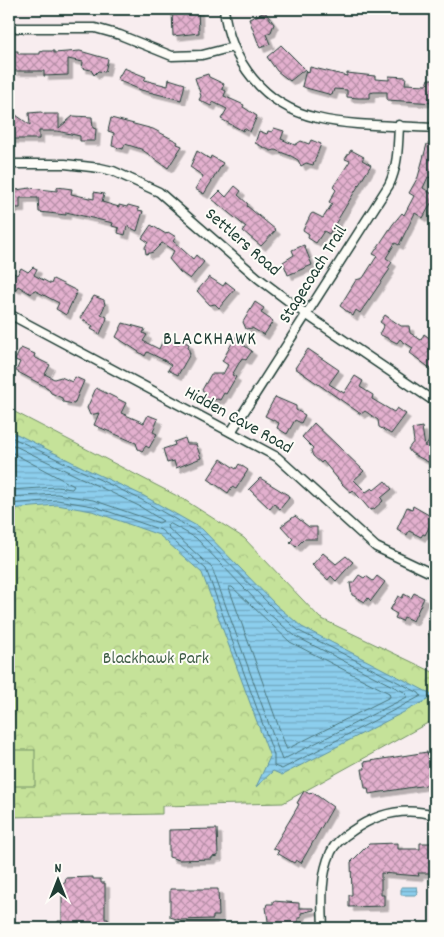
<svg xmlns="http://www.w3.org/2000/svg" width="444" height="937" font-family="Dekko,sans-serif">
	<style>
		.park { fill: url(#park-crowns); stroke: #729066 }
		.pitch { fill: #c5e299; stroke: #729066 }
		.water { fill: url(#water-rules); stroke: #6094a3 }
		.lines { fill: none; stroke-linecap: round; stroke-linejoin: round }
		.shore { stroke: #4b777e; stroke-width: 1 }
		.building { fill: url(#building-cross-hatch); stroke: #1f3d34; filter: url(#shadow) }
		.minor-casing { stroke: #1f3d34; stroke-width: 11 }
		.minor { stroke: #fdfcf7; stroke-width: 8 }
		.labels { text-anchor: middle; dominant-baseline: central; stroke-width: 4; stroke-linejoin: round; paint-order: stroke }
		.street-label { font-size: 18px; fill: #1f3d34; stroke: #fdfcf7 }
		.park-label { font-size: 18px; fill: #405e48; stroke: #fdfcf7 }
		.neighbourhood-label { font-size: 19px; letter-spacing: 1px; fill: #1f3d34; stroke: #fdfcf7 }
	</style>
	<defs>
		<pattern id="park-crowns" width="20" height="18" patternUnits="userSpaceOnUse" patternTransform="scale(1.25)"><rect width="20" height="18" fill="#c5e299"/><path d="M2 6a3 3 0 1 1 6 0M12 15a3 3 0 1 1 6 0" fill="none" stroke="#a9c384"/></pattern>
		<pattern id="water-rules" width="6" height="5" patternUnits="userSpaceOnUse" patternTransform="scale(1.25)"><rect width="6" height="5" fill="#8cceed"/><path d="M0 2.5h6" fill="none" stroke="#72a8c1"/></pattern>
		<pattern id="building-cross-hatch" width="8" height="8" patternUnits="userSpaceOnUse" patternTransform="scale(1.25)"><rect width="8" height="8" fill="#e3b0ce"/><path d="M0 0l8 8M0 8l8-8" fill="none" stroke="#b790a8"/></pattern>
		<filter id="shadow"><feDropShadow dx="4.5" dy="4.5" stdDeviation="0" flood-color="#0004"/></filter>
	</defs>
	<rect width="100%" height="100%" fill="#f8edef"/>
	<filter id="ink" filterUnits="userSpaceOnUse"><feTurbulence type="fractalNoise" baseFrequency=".02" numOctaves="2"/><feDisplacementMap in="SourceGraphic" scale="10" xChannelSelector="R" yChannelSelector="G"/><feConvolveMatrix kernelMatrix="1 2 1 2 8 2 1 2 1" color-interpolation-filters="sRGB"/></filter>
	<g filter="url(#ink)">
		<path class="park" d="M9,409L183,499L244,538L320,618L435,673V719L283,803L162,806V814L9,817Z"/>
		<rect class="pitch" x="14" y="750" width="21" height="36"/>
		<g class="water">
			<path d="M9,430L84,468L144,496L202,529L276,605L302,627L435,696L282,775L273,771L256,787L270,757L202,573L159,535L92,511L57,505L9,509Z"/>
			<path d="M401,887H417L418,892L417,895H401Z"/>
		</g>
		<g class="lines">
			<g class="shore">
				<path d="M9,436L142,500L199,533L273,608L299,631L419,693L421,696L282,769L274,766V755L206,569L161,530L93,506L57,500L9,504"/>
				<path d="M9,443L139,506L163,521L159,523L93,500L57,494L9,497"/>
				<path d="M9,451L74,486L72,489L57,487L9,490"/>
				<path d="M171,524L196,538L268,613L295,636L406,693L407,697L282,760L212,568L168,528L167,525Z"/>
				<path d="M229,587H232L290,642L389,693L390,697L287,749Z"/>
			</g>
		</g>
		<g class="building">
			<path d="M186,9H198L199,33L173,36L172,11H186Z"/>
			<path d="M265,12L274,24L271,32L266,34L270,44L260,48L249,19Z"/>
			<path d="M281,45L305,69L290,81L277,71L267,57Z"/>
			<path d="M9,51H18V54H40V52L44,51H54V53L80,51L108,59L105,72L98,71L94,75L91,70L82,68L83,62L68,59V75L44,76V71H13V64H9Z"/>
			<path d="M310,67L347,76V73L375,76V79L389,80V76L406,77L405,84L426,85L428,79H435V103L387,100V92H374L370,93V98H358L347,97V90L334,89L332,95L306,88L302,86L306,70L309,73Z"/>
			<path d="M124,68L146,77L144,80L168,86L169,79L185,84L181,100L141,90L117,80Z"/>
			<path d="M208,74L209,77L224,84L222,89L226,91L224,96L244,105L243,107L257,116L250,132L244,128L243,131L221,119L227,109L213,102L211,106L199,100L201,96L195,78Z"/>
			<path d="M41,112L44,114H59V128L73,116L92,117L93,128L96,129L95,141H80V136L57,131H39V139H9V117L16,115L30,125L29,113Z"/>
			<path d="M111,118L153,129L178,142L177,144L182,146L168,168L141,149L125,144L123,149L112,146L114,133L108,131Z"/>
			<path d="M274,128L284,131L281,139L295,145L301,141L309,144L311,140L321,144L313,165L306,163L301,166L298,160L291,156L275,150L271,151L255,143L259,131L267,134L268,131L272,132Z"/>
			<path d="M427,144L435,146V179L428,177L423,188L435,196L423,218L415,213L399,245L395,243L386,258L392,262L388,268L390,269L360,313L356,310L353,316L340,306L356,280L363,278L377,256L373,254L393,224L402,213L404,215L414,196L409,193L418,177Z"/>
			<path d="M351,150L364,157L362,160L371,165L329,234L324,231L316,243L308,238L309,234L303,230L311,214L313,213L323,218L332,204L329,202L336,190L333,187L350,161L345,159Z"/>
			<path d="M197,151L210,159L211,156L223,163L204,194L195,189L203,176L190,167Z"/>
			<path d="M235,186L241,191L238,195L248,204L247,206L276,230L261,246L243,231L246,227L212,199L220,191L226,197Z"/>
			<path d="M57,187L72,189L71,194L94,199V192L104,194L102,202L119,207V205L127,207L128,205L139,208L138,210L143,211L137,231L127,226L125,235L118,233L119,228L112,226L113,223L66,212V215L39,212L38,198H20V208H9V191L30,188L57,191Z"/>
			<path d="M151,225L166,234L168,232L176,237L173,241L193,259L196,255L204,262L190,279L180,272L169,259L174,251L162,243L153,252L146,254L145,247L148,242L142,238Z"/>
			<path d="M304,245L312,265L288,275L283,262L294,255L292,250Z"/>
			<path d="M33,267L37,269L34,275L51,284L53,279L77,291L66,315L56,309L59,303L34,290L31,294L18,286L16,289L9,285L11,271L17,275L21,268L28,272Z"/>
			<path d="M209,277L223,286L226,282L235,289L219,308L215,304L210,305L197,291Z"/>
			<path d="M94,296L104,300L105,305L101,314L107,317L106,321L100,334L91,329L93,326L80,318Z"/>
			<path d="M255,302L264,308L261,313L273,321L264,335L252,328L246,329L243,322Z"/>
			<path d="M385,315L401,326H409L410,333L421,340L424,334L435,342V363L431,369L410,353L413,348L402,341L400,339L397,343L379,334L384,325L380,322Z"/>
			<path d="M123,323L145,329L143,333L147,335L143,341L159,349L164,338L179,344L181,340L189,344L188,347L190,354L178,375L168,370L171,365L164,360L147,352L145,356L116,337Z"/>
			<path d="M236,336L244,341L242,344L252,351L246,360L242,358L232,375L236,377L226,394L224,393L220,400L217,399L210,401L203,397L205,392L202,390L211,374H223L228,365L222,361Z"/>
			<path d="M21,348L35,354L34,357L50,365L45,374L54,379L61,377L72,382L75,377L84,381L74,404L63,402L62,398L51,393L48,388L16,371L20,362L15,360Z"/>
			<path d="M308,349L339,370L329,384L344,393L355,376L363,381L360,387L373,395L372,399L394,412L397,408L406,414L391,434L379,427L378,420L365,411L361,414L295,368Z"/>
			<path d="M96,388L126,403L121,413L144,423L148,415L158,419L153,432L157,434L149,448L146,446L142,451L138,449L136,443L94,425L99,413L90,415L87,408Z"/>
			<path d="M275,397L296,406V410L305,415L301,423L295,420L287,434L277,428L279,423L265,416Z"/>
			<path d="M314,423L364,471L354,480L366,492L372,488L374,490L385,481L392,489L381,498L383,501L374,509L370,510L353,490L351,492L342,484L323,461L321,463L313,456L311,451L313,448L302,437Z"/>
			<path d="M422,427L425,447L431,439L435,442V456L430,463L411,453L408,449L414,441L412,429Z"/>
			<path d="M185,438L187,444H196L201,458L176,468L174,461L167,463L163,449L175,445L174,442Z"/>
			<path d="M221,459L236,469L239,464L248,470L236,489L232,487L228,493L208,479Z"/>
			<path d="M260,478L288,495L289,498L280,509L274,504L270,509L249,489Z"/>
			<path d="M413,506L434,518L425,535L423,534L421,537L409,531L407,535L397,529L407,507L412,509Z"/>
			<path d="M295,516L309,527H317V539H304L296,547L290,542L293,539L281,526Z"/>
			<path d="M323,553L336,564L346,556L353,562L336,581L331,576L328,580L312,565Z"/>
			<path d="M359,575L364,578L366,576L373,581L377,576L385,582L371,601L368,598L365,602L352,595L350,583H353Z"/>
			<path d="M414,593L424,598L413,621L404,617L402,621L395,618L397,614L390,610L398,596L402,598L404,594L411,598Z"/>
			<path d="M435,628V649H434L428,631Z"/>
			<path d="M427,752L429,758H431L433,784L369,794L368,788H365L362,769H365L364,762Z"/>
			<path d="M304,791L310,794L312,792L333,807L301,863L296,860L294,863L277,853L279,851L273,848L297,808L299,804L297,803Z"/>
			<path d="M217,829L218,856L212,857V859L179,860L169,857V830Z"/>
			<path d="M398,843V849H420V843H432V845H435V870H432V873H418L419,876L381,873V895H384V906L349,907V895H352L351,862L369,844Z"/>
			<path d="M93,877V879H101V883H105V919H108V928H58V921H62V883H65L66,878Z"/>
			<path d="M170,889H218L219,916H213V919L180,920L170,917Z"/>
			<path d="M273,901L299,903V908H314V910L301,913V918H298V928H269L266,907L267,904H273Z"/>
		</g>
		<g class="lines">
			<defs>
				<g id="minor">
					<path d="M224,9C230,61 264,106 317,118C355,127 396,125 435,128"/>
					<path d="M9,28H95L120,35L172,56L202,55L233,47"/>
					<path d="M9,164H65L100,168L113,171L159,192L258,278L307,315L435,402"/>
					<path d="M9,314L277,457L376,547L435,575"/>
					<path d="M231,432L389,185C398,166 398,146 399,125"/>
					<path d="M323,928C322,904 320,875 331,852C335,843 344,836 352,831C377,813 405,807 435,815"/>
				</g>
			</defs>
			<use href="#minor" class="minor-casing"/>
			<use href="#minor" class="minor"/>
		</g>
	</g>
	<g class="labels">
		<g class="street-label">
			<text transform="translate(242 243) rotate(41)">Settlers Road</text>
			<text transform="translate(314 275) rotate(-58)">Stagecoach Trail</text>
			<text transform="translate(238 421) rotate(29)">Hidden Cave Road</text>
		</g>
		<g class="park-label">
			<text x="156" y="659">Blackhawk Park</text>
		</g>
		<g class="neighbourhood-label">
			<text x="210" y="340">BLACKHAWK</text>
		</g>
	</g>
	<rect width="444" height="937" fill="none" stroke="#fdfcf7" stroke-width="30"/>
	<rect x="15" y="15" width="414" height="907" fill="none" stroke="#1f3d34" stroke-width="2" filter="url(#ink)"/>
	<g transform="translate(58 880)" stroke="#fdfcf7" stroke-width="4" paint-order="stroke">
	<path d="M0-4L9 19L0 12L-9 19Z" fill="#1f3d34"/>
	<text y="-8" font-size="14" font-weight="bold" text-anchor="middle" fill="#1f3d34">N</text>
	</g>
</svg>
